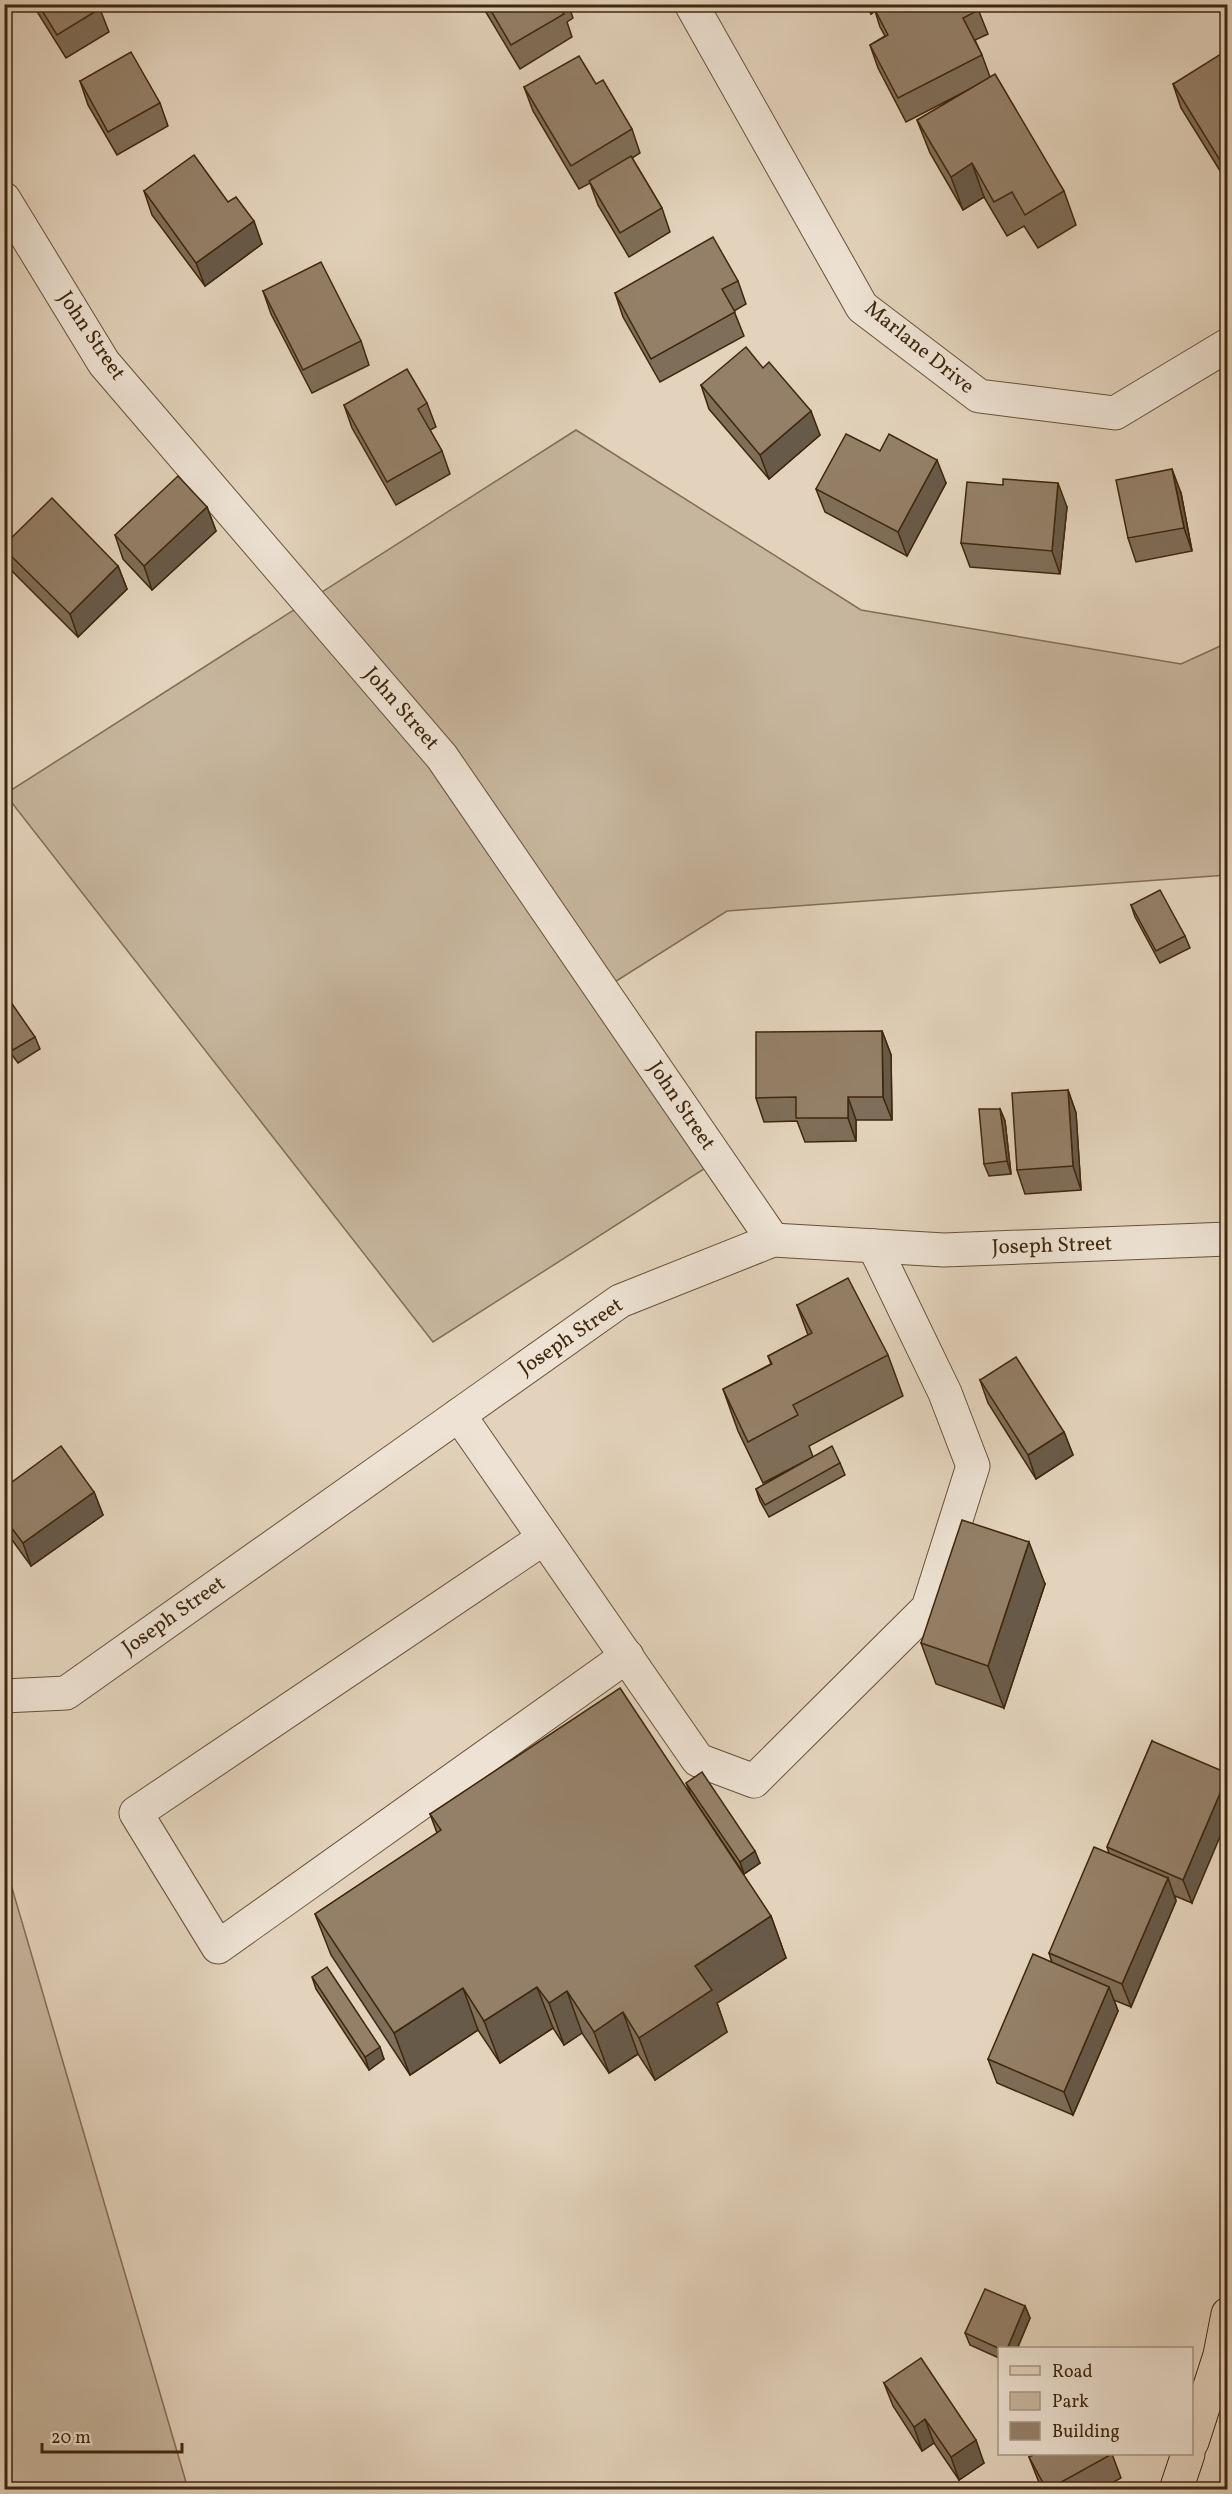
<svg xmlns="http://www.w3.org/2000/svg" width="1232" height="2494" font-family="Vollkorn,serif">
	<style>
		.green { fill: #c7b69e; stroke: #836e55; stroke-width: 1.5 }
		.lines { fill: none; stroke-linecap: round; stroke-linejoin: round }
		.minor-casing { stroke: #685238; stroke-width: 35 }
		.major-casing { stroke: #3f270c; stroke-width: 35 }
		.minor { stroke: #ede2d3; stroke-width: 33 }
		.major { stroke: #e3d3bc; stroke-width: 33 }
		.wall { fill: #7f6e59; stroke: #3f270c; stroke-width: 1.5 }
		.shaded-wall { fill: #685a49; stroke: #3f270c; stroke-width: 1.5 }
		.building { fill: #948068; stroke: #3f270c; stroke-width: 1.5 }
		.labels { text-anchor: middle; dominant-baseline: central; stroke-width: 5; stroke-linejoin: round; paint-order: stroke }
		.street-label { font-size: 21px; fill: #3f270c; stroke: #ede2d3 }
	</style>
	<rect width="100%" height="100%" fill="#e3d3bc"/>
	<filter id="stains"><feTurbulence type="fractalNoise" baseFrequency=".00333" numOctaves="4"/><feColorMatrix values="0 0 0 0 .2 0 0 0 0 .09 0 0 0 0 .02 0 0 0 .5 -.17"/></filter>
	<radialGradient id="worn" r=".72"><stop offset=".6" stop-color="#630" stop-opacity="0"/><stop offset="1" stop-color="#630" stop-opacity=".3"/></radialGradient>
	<g class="green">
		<path d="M576,430L861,610L1181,664L1227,643V875L727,911L602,990L718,1160L433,1342L5,794Z"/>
		<path d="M4,1864H5L188,2489H5Z"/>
	</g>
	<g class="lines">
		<defs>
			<g id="minor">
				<path d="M691,4L862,307L979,396L1115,413L1228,345"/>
				<path d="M4,199L104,363L442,757L773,1240"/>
				<path d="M459,1415L698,1760L754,1781L928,1608L973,1466L945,1393L874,1246"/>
				<path d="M544,1538L136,1813L218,1947L627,1656"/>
				<path d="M4,1696L66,1693L620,1301L773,1240L944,1250L1228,1239"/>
			</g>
			<g id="major">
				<path d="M1192,2442L1220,2355L1228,2314"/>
				<path d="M1176,2490L1188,2454"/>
			</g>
		</defs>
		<use href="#minor" class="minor-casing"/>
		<use href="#major" class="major-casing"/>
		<use href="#minor" class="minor"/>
		<use href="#major" class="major"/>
	</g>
	<g class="wall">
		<path d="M34,4H98L109,32L66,58L36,10Z"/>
		<path d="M481,4H568L573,18L567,22L572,37L520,69Z"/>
		<path d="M865,4H976L988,34L975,40L982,55L990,77L1064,191L1076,225L1038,248L1024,226L1007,236L984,197L963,210L930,153L917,120L972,88L906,122L878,68L870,45L885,36L880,27L875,11L871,14Z"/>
		<path d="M1227,59V182L1181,108L1173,84Z"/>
		<path d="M80,81L160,103L168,126L117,155L88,105Z"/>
		<path d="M596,84L632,129L640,153L632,158L662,208L670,232L629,257L598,205L590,183L579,189L533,111L524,87Z"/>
		<path d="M144,191L262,244L205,286L152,215Z"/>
		<path d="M738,281L746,304L734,311L744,336L660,382L623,317L615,293Z"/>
		<path d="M263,291L361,341L369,365L312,393L271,314Z"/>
		<path d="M763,368L820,435L769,479L709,409L701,385Z"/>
		<path d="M427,403L436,427L430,430L442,451L450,474L396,505L352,428L344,405Z"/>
		<path d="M880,451L946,483L907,556L825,512L816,489Z"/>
		<path d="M1181,493L1192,551L1136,562L1128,538Z"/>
		<path d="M207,507L216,531L152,590L123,559L115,535Z"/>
		<path d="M1067,507L1060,574L970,567L961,543Z"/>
		<path d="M4,545L118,566L127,589L78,637L11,570L4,552Z"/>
		<path d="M1131,905L1185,936L1190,948L1160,963L1135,917Z"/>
		<path d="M4,1001L35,1037L40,1049L18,1063L4,1044Z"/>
		<path d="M882,1031L891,1055L892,1120H856V1141L805,1142L797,1121L764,1122L756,1098Z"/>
		<path d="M1068,1090L1076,1113L1081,1190L1025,1194L1017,1170Z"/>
		<path d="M1000,1109L1005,1121L1011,1174L989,1176L984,1164Z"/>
		<path d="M797,1305L888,1355L903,1396L809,1446L813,1457L840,1463L845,1475L769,1517L760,1501L756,1489L813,1457L763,1483L738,1431L723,1389L771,1364L768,1356L808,1335Z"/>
		<path d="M980,1380L1064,1432L1073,1455L1036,1479L988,1403Z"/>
		<path d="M4,1488L94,1492L103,1515L31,1566L4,1529Z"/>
		<path d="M1045,1584L1004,1708L936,1684L921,1643Z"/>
		<path d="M1152,1741L1192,1903L1175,1896L1176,1901L1131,2007L1114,2000L1118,2011L1073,2115L997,2083L988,2059L1052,1963L1049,1953L1109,1853L1107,1847Z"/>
		<path d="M686,1783L760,1863L744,1874L691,1795Z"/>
		<path d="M430,1814L771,1916L786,1958L717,2003L727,2032L655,2080L638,2054L609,2073L582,2033L564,2045L553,2028L500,2063L478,2030L410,2075L331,1955L315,1914L437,1833Z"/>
		<path d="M312,1977L384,2059L369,2070L316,1989Z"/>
		<path d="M1025,2306L1030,2318L1017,2349H999V2358L970,2345L965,2333Z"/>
		<path d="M884,2383L984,2463L959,2480L934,2443L922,2451L893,2406Z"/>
		<path d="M1112,2454L1121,2478L1100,2490H1043L1038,2480L1029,2457Z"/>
	</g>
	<g class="shaded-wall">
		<path d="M867,4H872L875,11L871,14Z"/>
		<path d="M1227,158V179L1221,162Z"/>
		<path d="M972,163L984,197L963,210L951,177Z"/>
		<path d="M254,221L262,244L205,286L196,263Z"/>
		<path d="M811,411L820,435L769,479L760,455Z"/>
		<path d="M937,460L946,483L907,556L898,532Z"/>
		<path d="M1172,469L1181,493L1192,551L1184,528Z"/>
		<path d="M1058,483L1067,507L1060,574L1052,551Z"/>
		<path d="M207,507L216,531L152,590L144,566Z"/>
		<path d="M118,566L127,589L78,637L70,614Z"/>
		<path d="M882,1031L891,1055L892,1120L883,1097Z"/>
		<path d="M1068,1090L1076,1113L1081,1190L1073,1166Z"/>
		<path d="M848,1097L856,1120V1141L848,1118Z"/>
		<path d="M1000,1109L1005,1121L1011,1174L1007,1161Z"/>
		<path d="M1064,1432L1073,1455L1036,1479L1028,1455Z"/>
		<path d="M94,1492L103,1515L31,1566L23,1543Z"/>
		<path d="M1029,1542L1045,1584L1004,1708L988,1666Z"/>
		<path d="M1227,1777V1820L1192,1903L1183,1880Z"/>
		<path d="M755,1851L760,1863L744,1874L740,1862Z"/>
		<path d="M1168,1878L1176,1901L1131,2007L1122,1984Z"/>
		<path d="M771,1916L786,1958L717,2003L727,2032L655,2080L639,2038L695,1966Z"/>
		<path d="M537,1987L553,2028L500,2063L484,2021Z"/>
		<path d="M1109,1987L1118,2011L1073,2115L1064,2092Z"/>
		<path d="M463,1988L478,2030L410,2075L394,2033Z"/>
		<path d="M567,1991L582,2033L564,2045L549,2003Z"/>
		<path d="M623,2012L638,2054L609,2073L594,2032Z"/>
		<path d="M380,2047L384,2059L369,2070L365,2057Z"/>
		<path d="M1025,2306L1030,2318L1017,2349H1007Z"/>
		<path d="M925,2419L934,2443L922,2451L914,2427Z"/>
		<path d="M976,2440L984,2463L959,2480L951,2457Z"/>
	</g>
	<g class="building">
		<path d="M38,4H98L101,8L57,35Z"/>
		<path d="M487,4H558L564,14L511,45Z"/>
		<path d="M872,4H976L979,10L963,18L982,55L898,98L870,45L888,35Z"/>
		<path d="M131,52L160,103L108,132L80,81Z"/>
		<path d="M1224,52L1227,59V158L1221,162L1173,84Z"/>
		<path d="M579,56L596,84L603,80L632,129L571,166L524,87Z"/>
		<path d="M995,74L1064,191L1025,215L1012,192L994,202L972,163L951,177L917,120Z"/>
		<path d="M194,155L228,202L236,197L254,221L196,263L144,191Z"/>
		<path d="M631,156L662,208L620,233L589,181Z"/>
		<path d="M713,237L738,281L722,289L735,312L651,359L615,293Z"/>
		<path d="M321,262L361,341L303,370L263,291Z"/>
		<path d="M746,347L763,368L769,362L811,411L760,455L701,385Z"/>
		<path d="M407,369L427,403L418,409L442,451L387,482L344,405Z"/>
		<path d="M846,434L880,451L889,434L937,460L898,532L816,489Z"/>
		<path d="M1172,469L1184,528L1128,538L1116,480Z"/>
		<path d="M178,476L207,507L144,566L115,535Z"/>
		<path d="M1003,479L1058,483L1052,551L961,543L967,482L1003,485Z"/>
		<path d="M52,498L118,566L70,614L4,549V545Z"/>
		<path d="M1160,890L1185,936L1156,951L1131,905Z"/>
		<path d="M8,998L35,1037L13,1050L4,1038V1001Z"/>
		<path d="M882,1031L883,1097H848V1118H796V1097L756,1098V1032Z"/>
		<path d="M1068,1090L1073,1166L1017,1170L1012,1093Z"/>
		<path d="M979,1109H1000L1007,1161L984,1164Z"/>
		<path d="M848,1278L888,1355L793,1405L798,1415L748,1442L723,1389L772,1364L768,1356L812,1333L797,1305Z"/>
		<path d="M1016,1357L1064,1432L1028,1455L980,1380Z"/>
		<path d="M61,1446L94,1492L23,1543L4,1518V1488Z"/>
		<path d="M832,1446L840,1463L765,1505L756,1489Z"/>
		<path d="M962,1520L1029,1542L988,1666L921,1643Z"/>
		<path d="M620,1688L771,1916L695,1966L712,1990L639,2038L623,2012L594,2032L567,1991L549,2003L537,1987L484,2021L463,1988L394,2033L315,1914L441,1830L430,1814Z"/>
		<path d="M1152,1741L1227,1773V1777L1183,1880L1107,1847Z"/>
		<path d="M702,1772L755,1851L740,1862L686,1783Z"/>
		<path d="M1094,1847L1168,1878L1122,1984L1049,1953Z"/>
		<path d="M1033,1954L1109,1987L1064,2092L988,2059Z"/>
		<path d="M327,1967L380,2047L365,2057L312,1977Z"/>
		<path d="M985,2289L1025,2306L1007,2349H1000L965,2333Z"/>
		<path d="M921,2358L976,2440L951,2457L925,2419L914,2427L884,2383Z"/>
		<path d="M1035,2454H1112L1047,2490L1029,2457Z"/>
	</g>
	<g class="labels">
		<g class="street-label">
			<text transform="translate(91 336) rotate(56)">John Street</text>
			<text transform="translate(919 348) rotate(39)">Marlane Drive</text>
			<text transform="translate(401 709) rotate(49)">John Street</text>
			<text transform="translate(681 1106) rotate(56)">John Street</text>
			<text transform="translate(1052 1246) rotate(-2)">Joseph Street</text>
			<text transform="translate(571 1337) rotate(-34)">Joseph Street</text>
			<text transform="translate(174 1616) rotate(-35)">Joseph Street</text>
		</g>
	</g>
	<rect width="1232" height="2494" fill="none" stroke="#e3d3bc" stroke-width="24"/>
	<rect x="6" y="6" width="1220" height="2482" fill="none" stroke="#3f270c" stroke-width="3"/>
	<rect x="12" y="12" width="1208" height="2470" fill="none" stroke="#3f270c" stroke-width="1.5"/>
	<rect x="998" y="2347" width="195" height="108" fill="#ede2d3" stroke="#a79783" stroke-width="1.5"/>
	<rect x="1010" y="2366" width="30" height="9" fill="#e3d3bc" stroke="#a79783" stroke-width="1.5"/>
	<text x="1052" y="2377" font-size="18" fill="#3f270c">Road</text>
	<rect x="1010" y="2392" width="30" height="18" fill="#c7b69e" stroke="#a79783" stroke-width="1.5"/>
	<text x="1052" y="2407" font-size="18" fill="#3f270c">Park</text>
	<rect x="1010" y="2422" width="30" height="18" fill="#948068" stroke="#a79783" stroke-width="1.5"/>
	<text x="1052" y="2437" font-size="18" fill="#3f270c">Building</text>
	<path d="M42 2443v9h140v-9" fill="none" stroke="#3f270c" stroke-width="3"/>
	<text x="51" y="2443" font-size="18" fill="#3f270c" stroke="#ede2d3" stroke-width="4.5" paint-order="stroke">20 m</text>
	<rect width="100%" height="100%" filter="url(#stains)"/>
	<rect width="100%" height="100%" fill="url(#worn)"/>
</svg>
